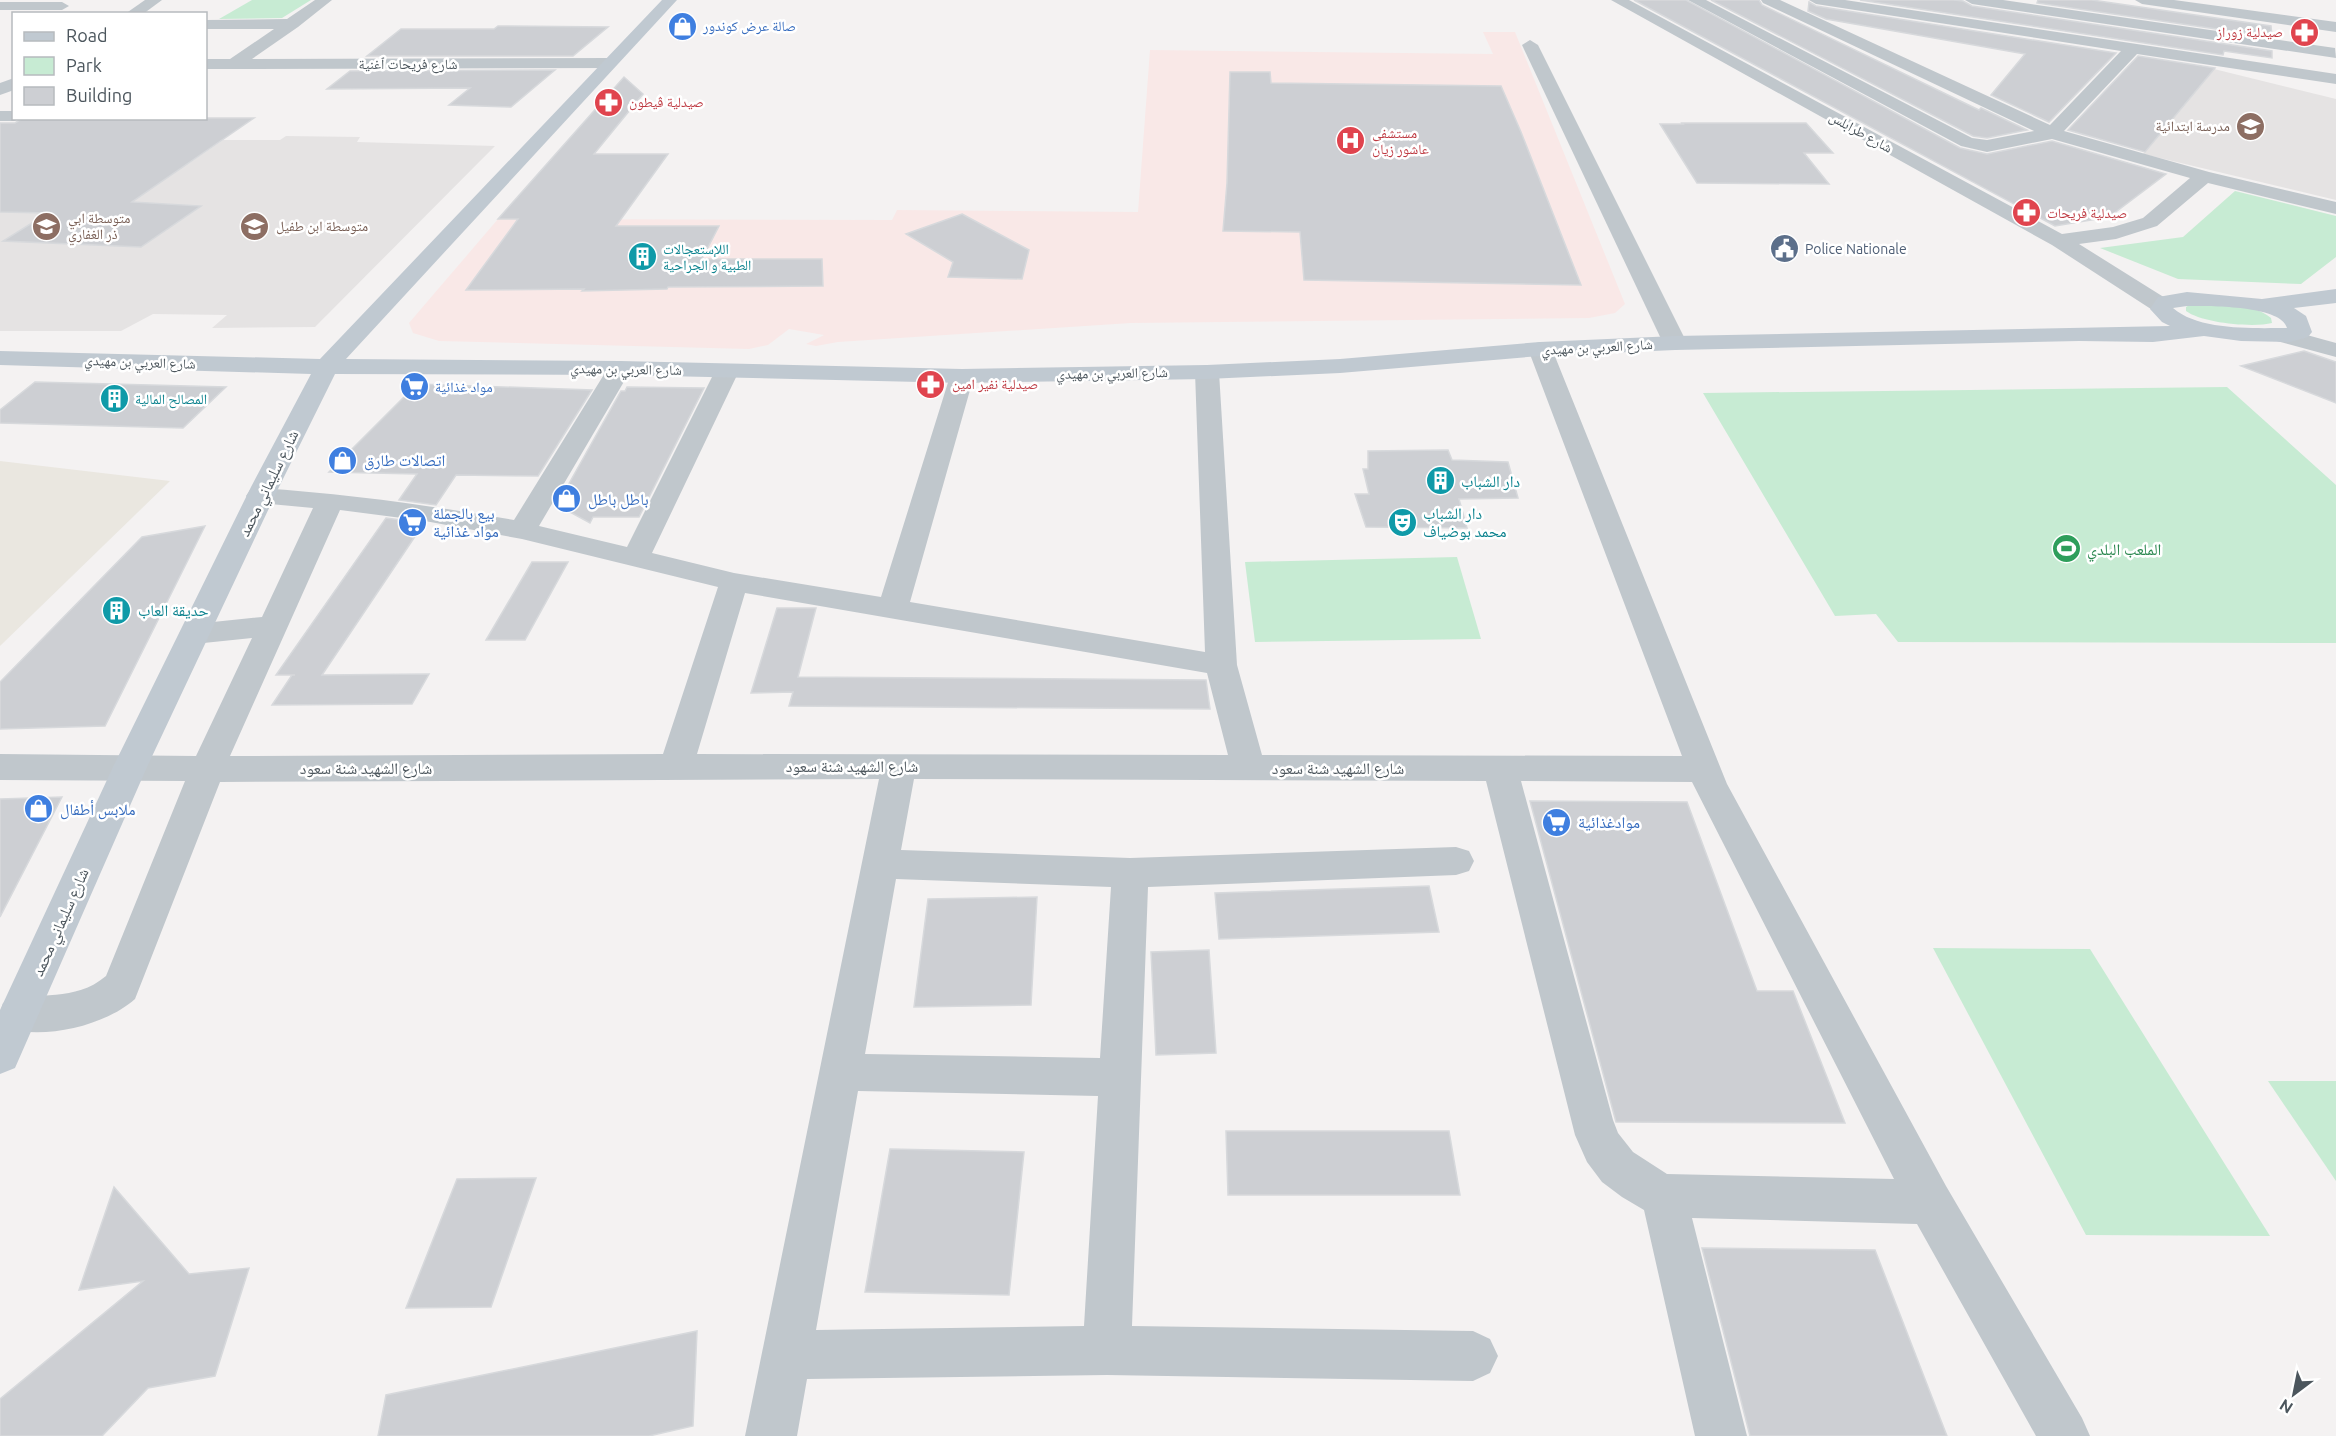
<svg xmlns="http://www.w3.org/2000/svg" width="2336" height="1436" font-family="Ubuntu,'Noto Naskh Arabic',sans-serif">
	<style>
		.commercial { fill: #eae7e0 }
		.education { fill: #e5e3e3 }
		.medical { fill: #f9e8e7 }
		.green { fill: #c7ebd3 }
		.building { fill: #cdcfd3; stroke: #d7d9dc; stroke-width: 1.5 }
		.lines { fill: none; stroke-linecap: round; stroke-linejoin: round }
		.street { fill: #c0c7cc; fill-rule: evenodd }
		.secondary { fill: #c0c9d1; fill-rule: evenodd }
		.labels { text-anchor: middle; dominant-baseline: central; stroke-width: 5; stroke-linejoin: round; paint-order: stroke }
		.far-shop-label { font-size: 14px; fill: #366cbe; stroke: #fff; text-anchor: start }
		.far-health-label { font-size: 14px; fill: #be3a42; stroke: #fff; text-anchor: start }
		.far-street-label { font-size: 14px; fill: #4c565d; stroke: #fff }
		.far-education-label { font-size: 14px; fill: #785e54; stroke: #fff; text-anchor: start }
		.far-culture-label { font-size: 14px; fill: #0d838f; stroke: #fff; text-anchor: start }
		.far-service-label { font-size: 14px; fill: #4e5e75; stroke: #fff; text-anchor: start }
		.shop-label { font-size: 16px; fill: #366cbe; stroke: #fff; text-anchor: start }
		.culture-label { font-size: 16px; fill: #0d838f; stroke: #fff; text-anchor: start }
		.street-label { font-size: 16px; fill: #4c565d; stroke: #fff }
		.leisure-label { font-size: 16px; fill: #27864d; stroke: #fff; text-anchor: start }
	</style>
	<rect width="100%" height="100%" fill="#f4f2f2"/>
	<path class="commercial" d="M0,461L170,481L0,646Z"/>
	<g class="education">
		<path d="M2214,69L2336,99V200L2143,154Z"/>
		<path d="M286,136L360,137L357,142L495,146L315,327L212,328L227,315L153,314L121,331H0V164H188L223,140H280Z"/>
	</g>
	<path class="medical" d="M1483,32H1515L1625,304L1615,313L1589,318L1131,323L838,342L816,346L806,344L824,335L789,329L768,345L749,349L439,341L413,333L409,323L498,219L892,220L897,210L1138,212L1150,50L1493,54Z"/>
	<g class="green">
		<path d="M252,0H311L282,18L219,19Z"/>
		<path d="M2235,191L2336,216V257L2301,284L2178,279L2100,248L2183,237Z"/>
		<path d="M2193,303C2218,304 2250,301 2271,318L2272,323C2253,328 2202,323 2186,311V307Z"/>
		<path d="M2227,387L2336,485V643L1898,642L1876,614L1835,616L1703,393Z"/>
		<path d="M1457,557L1481,639L1255,642L1245,562Z"/>
		<path d="M1933,948L2090,949L2270,1236L2086,1235Z"/>
		<path d="M2268,1081H2336V1181Z"/>
	</g>
	<g class="building">
		<path d="M1634,0H1686L1960,148L1987,154L2052,141L2166,174L2109,217L2055,226Z"/>
		<path d="M1711,0H1759L1762,5L1979,110L1981,108L2027,130L1987,138L1973,136Z"/>
		<path d="M1860,0H1954L1963,1L1972,6L2272,51V58L2224,51L2223,55Z"/>
		<path d="M2038,0H2092L2271,26L2272,37L2037,3Z"/>
		<path d="M1809,2L1816,6L2116,53L2049,122L1991,95L2025,54L1826,19L1808,11Z"/>
		<path d="M498,26L608,27L573,56H367L401,29H494Z"/>
		<path d="M2138,56L2215,68L2145,152L2068,130Z"/>
		<path d="M555,70L511,107L449,105L470,88L327,89L350,71Z"/>
		<path d="M1230,72H1270L1271,83L1501,86L1521,132L1581,285L1304,280L1300,232L1223,231L1227,183Z"/>
		<path d="M624,77L643,94L594,154H668L616,226H719L702,259H822L823,286L668,287L667,289L582,291L584,289L466,290L518,219H498Z"/>
		<path d="M23,118H254L132,202L201,206L141,247L3,241L48,213L0,212V123H15Z"/>
		<path d="M1682,123H1806L1833,153H1804L1829,184L1697,183L1660,124H1683Z"/>
		<path d="M962,214L1029,250L1022,279L948,277L953,262L906,234Z"/>
		<path d="M2304,351L2336,362V403L2241,366Z"/>
		<path d="M35,382L226,387L183,428L0,423V410Z"/>
		<path d="M417,384L592,390L538,476L456,475L436,505L399,500L417,474L329,472Z"/>
		<path d="M627,387L704,388L639,517H593L590,523L557,505L621,391H625Z"/>
		<path d="M1448,450L1452,460L1508,462L1518,498L1459,499L1467,528L1366,527L1355,494H1369L1363,469H1368V451Z"/>
		<path d="M386,518L424,523L322,675L429,674L412,704L272,705L292,675H295H276Z"/>
		<path d="M205,526L105,726L0,729V682L142,537Z"/>
		<path d="M532,562H568L525,640H486Z"/>
		<path d="M777,608H816L798,677L1206,680L1210,709L789,706L793,692L751,693Z"/>
		<path d="M62,797L0,917V799Z"/>
		<path d="M1530,801L1687,802L1757,991H1793L1845,1123L1616,1122Z"/>
		<path d="M1429,886L1439,932L1219,939L1215,893Z"/>
		<path d="M1037,897L1031,1005L914,1007L928,899Z"/>
		<path d="M1209,950L1216,1053L1156,1055L1151,952Z"/>
		<path d="M1226,1131H1449L1460,1195H1228Z"/>
		<path d="M890,1149L1024,1152L1009,1295L865,1292Z"/>
		<path d="M536,1178L491,1307L406,1308L457,1179Z"/>
		<path d="M114,1187L189,1274L249,1268L215,1376L148,1388L102,1436H0V1399L143,1281L79,1290Z"/>
		<path d="M1702,1248L1875,1250L1947,1436H1750Z"/>
		<path d="M697,1331L693,1426L649,1436H378L386,1395Z"/>
	</g>
	<g class="lines">
		<g class="street">
			<path d="M145,0H162L143,14H125Z"/>
			<path d="M315,0H332L298,27L252,59L610,58L618,63L610,68L206,69V59H230L274,29H206V20L287,19Z"/>
			<path d="M1611,0H1629L2062,234L2113,227L2143,218L2190,178L2052,139L1987,152L1961,146L1688,0H1706L1972,138L1987,140L2034,131L1763,3L1761,0H1780L2050,125L2121,51L1816,4L1809,0H1845L2336,74V84L2137,54L2064,131L2209,172L2336,202V214L2208,183L2157,226L2116,239L2079,244L2170,301L2173,306L2170,311L2162,313L2154,311L2052,245Z"/>
			<path d="M1965,0H2003L2335,48L2336,58L1972,4Z"/>
			<path d="M2135,0H2174L2336,22V32L2142,4Z"/>
			<path d="M0,2H62L69,6L62,10H0Z"/>
			<path d="M1530,40L1538,45L1687,343L1683,348L1675,350L1667,348L1663,343L1522,45Z"/>
			<path d="M14,78V90L0,95V83Z"/>
			<path d="M0,111H14V118H21L14,121H0Z"/>
			<path d="M2281,328L2336,343V357L2273,340L2269,335L2273,330Z"/>
			<path d="M1540,342L1548,344L1552,349L1727,784L1946,1186L2082,1418L2090,1436H2036L1917,1224L1692,1218L1747,1436H1695L1644,1210L1622,1197L1602,1182L1587,1162L1575,1135L1486,781L914,779L901,850L1130,858L1456,847L1469,851L1474,861L1469,871L1456,875L1148,887L1132,1326L1473,1331L1490,1339L1498,1356L1490,1373L1473,1381L1107,1375L807,1379L797,1436H745L879,779L220,782L135,999C105,1026 41,1041 3,1027C0,1019 0,1011 3,1003C39,990 74,1003 106,976L185,781L0,780V754L196,756L252,638L194,644L183,641L179,634L183,627L194,624L262,617L313,508L250,502L246,496L250,490L260,488C346,494 429,505 514,520L608,368L611,363L620,361L629,363L632,368L539,526L627,547L715,371L718,366L727,364L736,366L739,371L652,553L734,573L881,597L950,376L953,371L962,369L971,371L974,376L910,602L1205,652L1195,372L1198,367L1207,365L1216,367L1219,372L1237,665L1262,755L1682,756L1528,349L1532,344ZM340,510L425,521L522,539L718,587L663,754L230,756ZM745,593L1207,673L1228,755L697,754ZM1521,781L1692,782L1894,1179L1667,1174L1633,1152L1618,1133L1613,1120ZM896,879L1111,887L1100,1058L865,1054ZM858,1091L1098,1096L1084,1326L816,1330Z"/>
		</g>
		<path class="secondary" d="M662,0H677L346,359L620,361L962,369L1207,365L1340,359L1540,342L1675,336L2170,326L2162,322L2150,309L2158,297L2187,292L2262,299L2336,289V303L2294,308L2306,316L2312,332L2308,337L2290,342L2241,341L2204,336L2153,342L2079,341L1675,350L1540,356L1340,373L1207,379L962,383L620,375L335,374L279,487L147,767L15,1068L0,1074V1010L113,767L251,487L311,374L0,365V351L320,359ZM2187,306C2208,306 2281,305 2287,328C2255,328 2199,331 2173,308Z"/>
	</g>
	<defs>
		<symbol id="shop-disc" viewBox="-11 -11 22 22"><circle r="9.5" fill="#3f7fe0" stroke="#fff"/><path d="M-5-2.5h2.3a2.7 3.5 0 0 1 5.4 0H5L5.5 6h-11ZM-1.5-2.5h3a1.5 2.3 0 0 0-3 0Z" fill="#fff"/></symbol>
		<symbol id="pharmacy-disc" viewBox="-11 -11 22 22"><circle r="9.5" fill="#e0444e" stroke="#fff"/><path d="M-2-6h4v4h4v4h-4v4h-4v-4h-4v-4h4Z" fill="#fff"/></symbol>
		<symbol id="school-disc" viewBox="-11 -11 22 22"><circle r="9.5" fill="#8d6e63" stroke="#fff"/><path d="M0-5L7-2L0 1L-7-2ZM-4 1L0 2.5L4 1V4Q0 6-4 4Z" fill="#fff"/></symbol>
		<symbol id="hospital-disc" viewBox="-11 -11 22 22"><circle r="9.5" fill="#e0444e" stroke="#fff"/><path d="M-5-5h3v3.5h4V-5h3V5h-3V1.5h-4V5h-3Z" fill="#fff"/></symbol>
		<symbol id="civic-disc" viewBox="-11 -11 22 22"><circle r="9.5" fill="#5c6f8a" stroke="#fff"/><path d="M-.6-6.5H3V-4.5H.6V-3L4-1V1h2V6H-6V1h2V-1L-.6-3ZM-1.2 2.5V6h2.4V2.5Z" fill="#fff"/></symbol>
		<symbol id="building-disc" viewBox="-11 -11 22 22"><circle r="9.5" fill="#0f9aa8" stroke="#fff"/><path d="M-4-6H4V6H1V3H-1V6H-4ZM-2.5-4.3h1.7v1.8h-1.7ZM.8-4.3h1.7v1.8H.8ZM-2.5-1h1.7V.8h-1.7ZM.8-1h1.7V.8H.8Z" fill="#fff"/></symbol>
		<symbol id="supermarket-disc" viewBox="-11 -11 22 22"><circle r="9.5" fill="#3f7fe0" stroke="#fff"/><path d="M-6-5.5h2.5l.6 2H6L4.5 2H-2.5L-4.4-4H-6ZM-1.5 3.2a1.3 1.3 0 1 0 .1 0ZM3 3.2a1.3 1.3 0 1 0 .1 0Z" fill="#fff"/></symbol>
		<symbol id="theatre-disc" viewBox="-11 -11 22 22"><circle r="9.5" fill="#0f9aa8" stroke="#fff"/><path d="M-5-5.5Q0-4 5-5.5V0Q5 5 0 6Q-5 5-5 0ZM-3.3-2.5H-1v1.5H-3.3ZM1-2.5H3.3v1.5H1ZM-2.8 1Q0 5.5 2.8 1Z" fill="#fff"/></symbol>
		<symbol id="stadium-disc" viewBox="-11 -11 22 22"><circle r="9.5" fill="#2e9e5b" stroke="#fff"/><path d="M0-5a6.5 5 0 1 0 0 10a6.5 5 0 1 0 0-10ZM-3.5-1.8h7v3.6h-7Z" fill="#fff"/></symbol>
	</defs>
	<g fill-rule="evenodd">
		<use href="#shop-disc" x="666" y="10" width="33" height="33"/>
		<use href="#pharmacy-disc" x="2288" y="16" width="33" height="33"/>
		<use href="#pharmacy-disc" x="592" y="86" width="33" height="33"/>
		<use href="#school-disc" x="2234" y="110" width="33" height="33"/>
		<use href="#hospital-disc" x="1334" y="124" width="33" height="33"/>
		<use href="#pharmacy-disc" x="2010" y="196" width="33" height="33"/>
		<use href="#school-disc" x="30" y="210" width="33" height="33"/>
		<use href="#school-disc" x="238" y="210" width="33" height="33"/>
		<use href="#civic-disc" x="1768" y="232" width="33" height="33"/>
		<use href="#building-disc" x="626" y="240" width="33" height="33"/>
		<use href="#pharmacy-disc" x="914" y="368" width="33" height="33"/>
		<use href="#supermarket-disc" x="398" y="370" width="33" height="33"/>
		<use href="#building-disc" x="98" y="382" width="33" height="33"/>
		<use href="#shop-disc" x="326" y="444" width="33" height="33"/>
		<use href="#building-disc" x="1424" y="464" width="33" height="33"/>
		<use href="#shop-disc" x="550" y="482" width="33" height="33"/>
		<use href="#supermarket-disc" x="396" y="506" width="33" height="33"/>
		<use href="#theatre-disc" x="1386" y="506" width="33" height="33"/>
		<use href="#stadium-disc" x="2050" y="532" width="33" height="33"/>
		<use href="#building-disc" x="100" y="594" width="33" height="33"/>
		<use href="#shop-disc" x="22" y="792" width="33" height="33"/>
		<use href="#supermarket-disc" x="1540" y="806" width="33" height="33"/>
	</g>
	<g class="labels">
		<g class="far-shop-label">
			<text x="703" y="26">صالة عرض كوندور</text>
			<text x="435" y="387">مواد غذائية</text>
		</g>
		<g class="far-health-label">
			<text x="2283" y="32" text-anchor="end">صيدلية زوراز</text>
			<text x="629" y="102">صيدلية ڨيطون</text>
			<text x="1372" y="133">مستشفى<tspan x="1372" dy="16">عاشور زيان</tspan></text>
			<text x="2047" y="213">صيدلية فريحات</text>
			<text x="952" y="384">صيدلية نفير امين</text>
		</g>
		<g class="far-street-label">
			<text x="408" y="64">شارع فريحات ٱغنية</text>
			<text transform="translate(1861 132) rotate(29)">شارع طرابلس</text>
			<text transform="translate(1597 347) rotate(-3)">شارع العربي بن مهيدي</text>
			<text transform="translate(140 362) rotate(2)">شارع العربي بن مهيدي</text>
			<text transform="translate(626 369) rotate(1)">شارع العربي بن مهيدي</text>
			<text transform="translate(1112 373) rotate(-1)">شارع العربي بن مهيدي</text>
		</g>
		<g class="far-education-label">
			<text x="2230" y="126" text-anchor="end">مدرسة ابتدائية</text>
			<text x="68" y="218">متوسطة ابي<tspan x="68" dy="16">ذر الغفاري</tspan></text>
			<text x="276" y="226">متوسطة ابن طفيل</text>
		</g>
		<g class="far-culture-label">
			<text x="663" y="249">اللإستعجالات<tspan x="663" dy="16">الطبية و الجراحية</tspan></text>
			<text x="135" y="399">المصالح المالية</text>
		</g>
		<g class="far-service-label">
			<text x="1805" y="249">Police Nationale</text>
		</g>
		<g class="shop-label">
			<text x="364" y="460">اتصالات طارق</text>
			<text x="588" y="499">باطل باطل</text>
			<text x="433" y="513">بيع بالجملة<tspan x="433" dy="18">مواد غذائية</tspan></text>
			<text x="60" y="809">ملابس أطفال</text>
			<text x="1578" y="822">موادغذائية</text>
		</g>
		<g class="culture-label">
			<text x="1461" y="481">دار الشباب</text>
			<text x="1423" y="513">دار الشباب<tspan x="1423" dy="18">محمد بوضياف</tspan></text>
			<text x="138" y="610">حديقة العاب</text>
		</g>
		<g class="street-label">
			<text transform="translate(268 483) rotate(-64)">شارع سليماني محمد</text>
			<text x="852" y="766">شارع الشهيد شنة سعود</text>
			<text x="366" y="768">شارع الشهيد شنة سعود</text>
			<text x="1338" y="768">شارع الشهيد شنة سعود</text>
			<text transform="translate(60 922) rotate(-66)">شارع سليماني محمد</text>
		</g>
		<g class="leisure-label">
			<text x="2087" y="549">الملعب البلدي</text>
		</g>
	</g>
	<rect x="12" y="12" width="195" height="108" fill="#ffffff" stroke="#b7bbbe" stroke-width="1.5"/>
	<rect x="24" y="32" width="30" height="9" fill="#c0c9d1" stroke="#b7bbbe" stroke-width="1.5"/>
	<text x="66" y="42" font-size="18" fill="#4c565d">Road</text>
	<rect x="24" y="57" width="30" height="18" fill="#c7ebd3" stroke="#b7bbbe" stroke-width="1.5"/>
	<text x="66" y="72" font-size="18" fill="#4c565d">Park</text>
	<rect x="24" y="87" width="30" height="18" fill="#cdcfd3" stroke="#b7bbbe" stroke-width="1.5"/>
	<text x="66" y="102" font-size="18" fill="#4c565d">Building</text>
	<g transform="translate(2294 1394) rotate(212)" stroke="#ffffff" stroke-width="4.5" paint-order="stroke">
	<path d="M0-4.5L10 22L0 15L-10 22Z" fill="#4c565d"/>
	<text y="-9" font-size="16" font-weight="bold" text-anchor="middle" fill="#4c565d">N</text>
	</g>
</svg>
